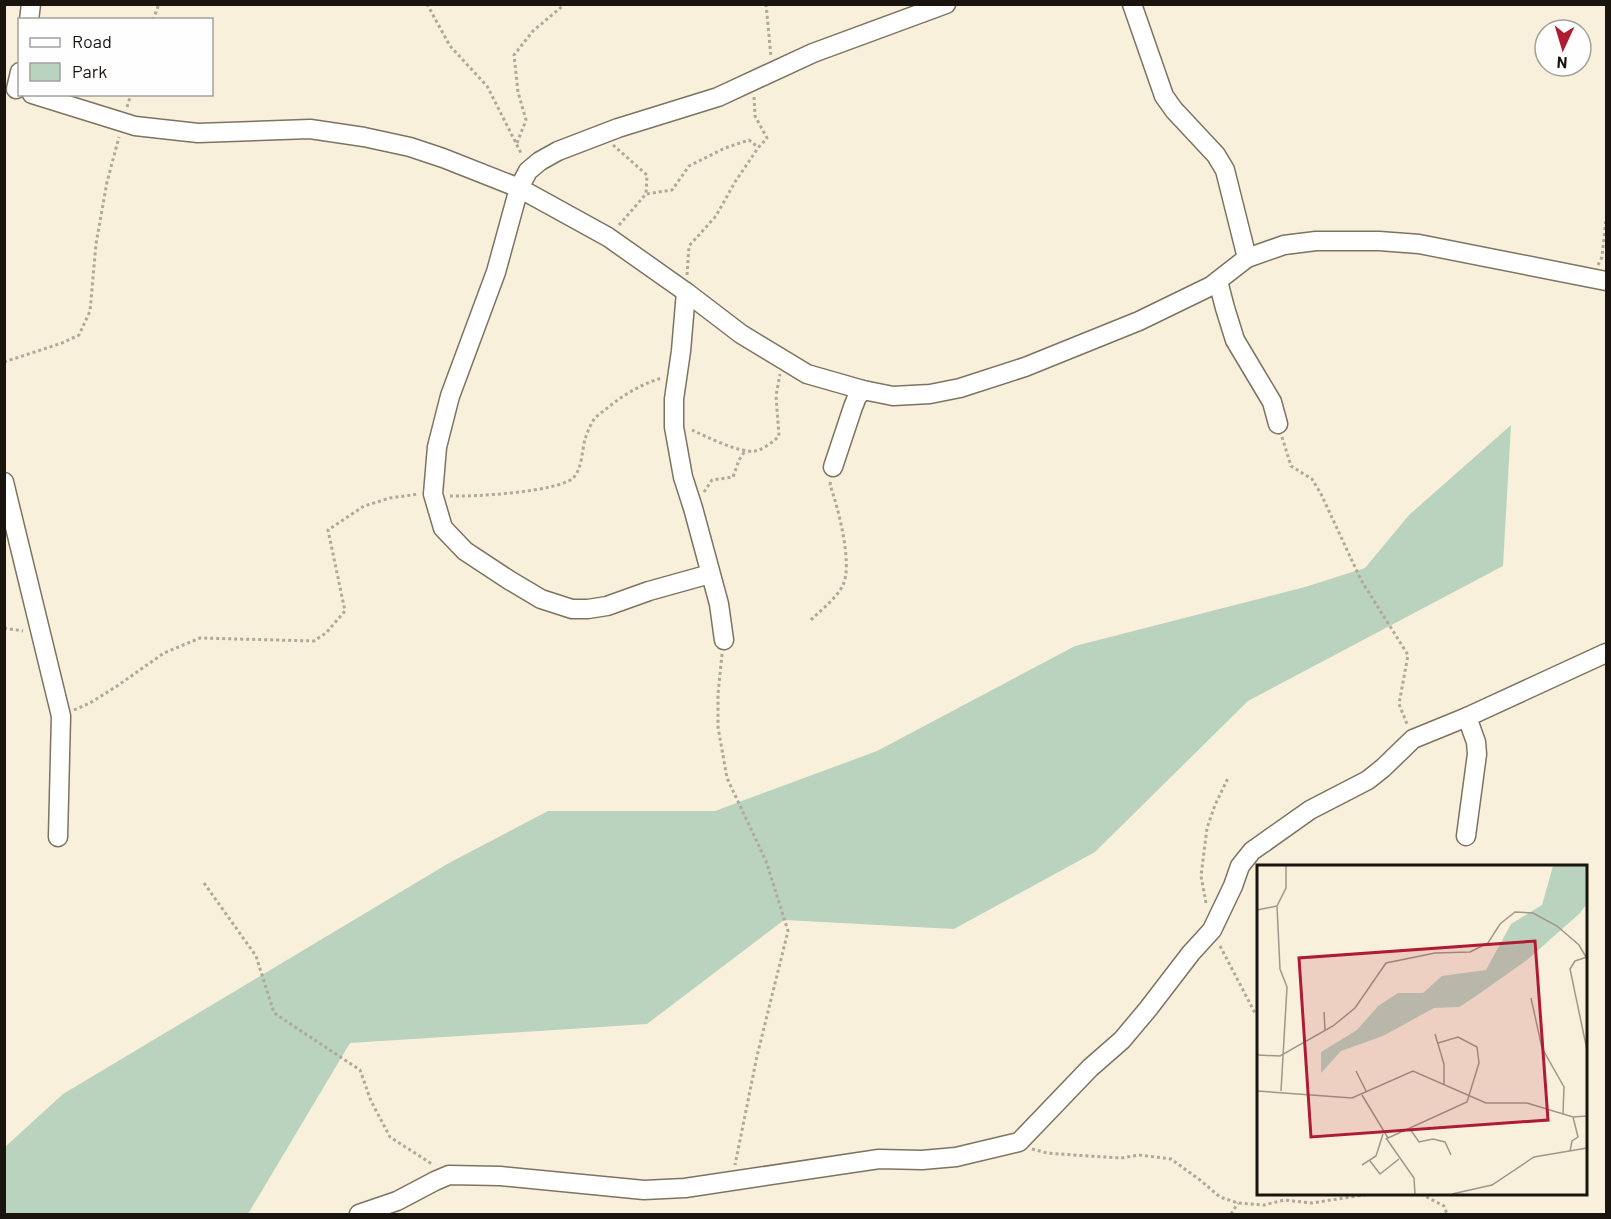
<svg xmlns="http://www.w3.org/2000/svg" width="1611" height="1219" font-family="Barlow,sans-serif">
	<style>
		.green { fill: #bad3be }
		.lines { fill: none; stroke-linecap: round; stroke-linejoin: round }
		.minor-casing { stroke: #7c7361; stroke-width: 21 }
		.path { stroke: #b0a898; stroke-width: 3; stroke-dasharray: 3 3; stroke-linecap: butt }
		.minor { stroke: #fff; stroke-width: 18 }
		.inset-road { fill: none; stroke: #9f9889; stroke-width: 1.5 }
		.view { fill: #af1b33; fill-opacity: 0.15; stroke: #af1b33; stroke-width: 3 }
		.inset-edge { fill: none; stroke: #19150e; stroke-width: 3 }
	</style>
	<rect width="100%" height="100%" fill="#f9f0db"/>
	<path class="green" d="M1511,425L1503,566L1248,701L1095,852L954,929L784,920L647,1024L350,1043L248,1214H5V1147L63,1094L449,863L548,811H715L877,751L1075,646L1305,587L1365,568L1409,515Z"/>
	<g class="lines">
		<defs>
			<g id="minor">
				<path d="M1132,4L1164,96L1174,110L1216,155L1225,170L1247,258"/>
				<path d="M29,20L31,4"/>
				<path d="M16,89L20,72"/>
				<path d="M32,94L135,126L198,133L310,129L364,137L410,147L443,158L519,188L608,237L686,292L741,334L807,374L863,390L893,396L930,394L960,388L1025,367L1139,321L1211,286L1247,258L1284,245L1316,241H1379L1419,244L1606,281"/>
				<path d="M1218,281L1225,308L1235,340L1272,402L1278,424"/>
				<path d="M686,292L681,351L674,399V427L683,477L693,508L719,604L724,640"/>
				<path d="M833,467L853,407L857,397L863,390"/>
				<path d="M4,482L61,716L58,837"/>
				<path d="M710,574L649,591L607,606L588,609H572L541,599L509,580L465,551L443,528L433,494L437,447L450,396L496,272L519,188L528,171L540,161L558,151L618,128L718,97L813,53L946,4"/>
				<path d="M1466,836L1477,754L1476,742L1467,717"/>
				<path d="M359,1214L397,1201L435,1181L449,1175L500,1176L644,1190L685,1188L879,1159L922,1160L956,1157L1019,1142L1090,1068L1122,1040L1148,1009L1191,953L1212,930L1233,886L1240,866L1252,851L1310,810L1368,780L1383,768L1413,739L1467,717L1606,653"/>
			</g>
		</defs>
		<use href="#minor" class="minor-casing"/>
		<g class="path">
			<path d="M427,4L450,46L487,86L522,155"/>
			<path d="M766,4L771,57"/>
			<path d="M153,20L159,4"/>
			<path d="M127,107L131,94"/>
			<path d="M517,143L526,120L518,92L514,55L533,31L565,4"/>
			<path d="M613,145L647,175L646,194"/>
			<path d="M619,225L646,194L672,190L689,166L725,148L749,140L758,147"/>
			<path d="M1598,265L1602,257L1606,218"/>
			<path d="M687,275L689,246L716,216L735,182L758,148L767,138L755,116L754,97"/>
			<path d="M4,362L62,343L79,335L90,311L96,244L107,182L119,137"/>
			<path d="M692,430C705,436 741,454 755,451C764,449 773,442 779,436L776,396L780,374"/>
			<path d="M1282,437L1291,466L1312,479L1321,494L1361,580L1408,655L1399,704L1407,724"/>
			<path d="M704,492L712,480L733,477L739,460L745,451"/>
			<path d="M450,496C471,497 558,492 573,478C582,470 582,450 585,439C587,433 591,423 595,418C598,415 602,412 606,409C623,395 641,384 662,378"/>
			<path d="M811,620C822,609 836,599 843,585C853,564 838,507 830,485L831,480"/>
			<path d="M4,628L23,631"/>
			<path d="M722,654L718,694V727L727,778L766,861L788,931L757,1056L735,1165"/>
			<path d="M74,710L90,703L117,686L164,653L200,638L314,641L326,633L345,611L328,530L364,506L390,498L419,494"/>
			<path d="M204,883L256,956L274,1013L360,1070L371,1101L390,1137L432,1164"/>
			<path d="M1206,903L1201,876L1207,828L1215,805L1228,778"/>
			<path d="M1220,946L1255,1013L1258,1016"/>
			<path d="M1032,1149L1047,1153L1073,1155L1121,1158L1139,1155L1171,1159L1200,1180L1220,1197L1238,1203L1264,1205L1284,1200L1312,1203L1370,1194"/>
			<path d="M1421,1194L1444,1206L1447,1214"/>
			<path d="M1231,1214L1238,1203"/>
		</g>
		<use href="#minor" class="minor"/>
	</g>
	<g transform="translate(1257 865)">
		<rect width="330" height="330" fill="#f9f0db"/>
		<path d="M296,1H330V39L322,49L270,95L216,133L202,142L177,143L126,171L84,186L64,208V187L100,165L121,141L141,128H166L185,111L229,105L254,59L285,40Z" fill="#bad3be"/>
		<path class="inset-road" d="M0,45L20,41M330,92L318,96L313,104L330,185M274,133L285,183L307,222L306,249M67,147L68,165M178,169L187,199V219M0,190L23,191L76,161L98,143L129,98L178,88L213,87L231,78L243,59L258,47L276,48L300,61L322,80L329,92M99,206L109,226M0,226L95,233L156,206L229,238H270L316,252L330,251M24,226L30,122L23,104L20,41L29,23V1M105,230L131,273L210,237L222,198L220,182L201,172L181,178M153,264L162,277L176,274L188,277L194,290M129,273L157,313L158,329M313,286L315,276L321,272L316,252M113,296L123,309L142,294M105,300L119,291L126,269M195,329L235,320L277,292L330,283"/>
		<path class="view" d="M278,76L291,255L54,272L42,93Z"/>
		<rect width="330" height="330" class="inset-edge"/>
	</g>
	<rect width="1611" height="1219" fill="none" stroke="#19150e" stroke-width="12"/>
	<rect x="18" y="18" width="195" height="78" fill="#fefefe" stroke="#a2a19e" stroke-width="1.5"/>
	<rect x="30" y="38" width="30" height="9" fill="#ffffff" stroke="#a2a19e" stroke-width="1.5"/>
	<text x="72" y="48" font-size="18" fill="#19150e">Road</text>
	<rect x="30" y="63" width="30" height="18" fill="#bad3be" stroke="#a2a19e" stroke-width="1.5"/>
	<text x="72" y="78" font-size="18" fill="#19150e">Park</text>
	<g transform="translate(1563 48) rotate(184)"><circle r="28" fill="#fefefe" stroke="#a2a19e" stroke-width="1.5"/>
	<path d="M0-4.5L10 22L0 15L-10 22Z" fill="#af1b33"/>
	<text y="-9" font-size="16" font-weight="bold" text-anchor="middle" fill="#19150e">N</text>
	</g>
</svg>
